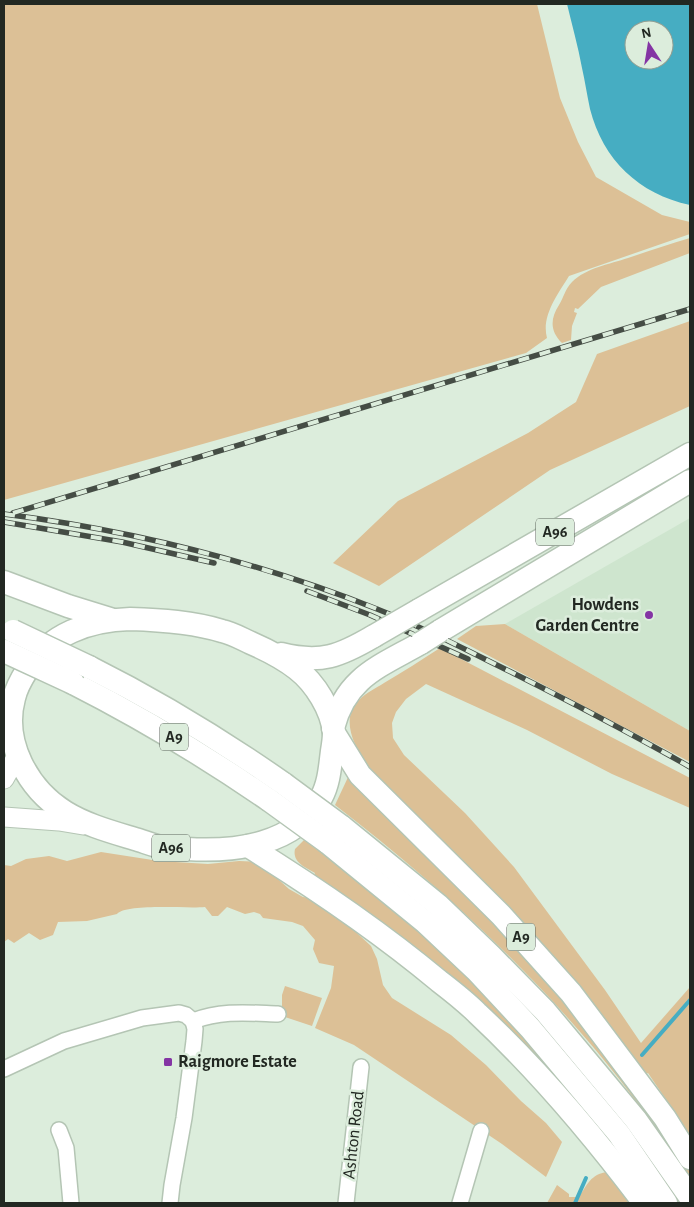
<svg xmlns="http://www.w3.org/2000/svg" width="694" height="1207" font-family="'Alegreya Sans',sans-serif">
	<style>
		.built { fill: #cee5ce }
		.green { fill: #dcc096 }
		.water { fill: #46adc2; fill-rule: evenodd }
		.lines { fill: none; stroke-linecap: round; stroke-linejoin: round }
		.stream { stroke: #46adc2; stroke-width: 4 }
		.minor-casing { stroke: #b4c5b4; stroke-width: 18 }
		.major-casing { stroke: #b4c5b4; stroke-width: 21 }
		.highway-casing { stroke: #b4c5b4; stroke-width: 25 }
		.minor { stroke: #fff; stroke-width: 15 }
		.major { stroke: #fff; stroke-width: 19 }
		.highway { stroke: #fff; stroke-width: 22 }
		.rail-casing { stroke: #454d45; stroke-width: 5.5 }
		.rail { stroke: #dceddc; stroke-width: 4; stroke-dasharray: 11; stroke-linecap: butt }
		.highway-bridge-casing { stroke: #b4c5b4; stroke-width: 25; stroke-linecap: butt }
		.highway-bridge { stroke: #fff; stroke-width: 22 }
		.poi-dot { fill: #8434a4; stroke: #dceddc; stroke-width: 2 }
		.labels { text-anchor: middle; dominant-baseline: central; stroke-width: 5; stroke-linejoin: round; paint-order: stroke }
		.shield { fill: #dceddc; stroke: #5a635a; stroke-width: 1 }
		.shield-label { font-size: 16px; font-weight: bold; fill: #222822 }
		.poi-label { font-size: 18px; font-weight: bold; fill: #222822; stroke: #dceddc; text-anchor: end }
		.street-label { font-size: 18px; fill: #222822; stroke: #dceddc }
	</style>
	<rect width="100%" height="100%" fill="#dceddc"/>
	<path class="built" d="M690,518V731L505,624Z"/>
	<g class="green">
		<path d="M4,4H537L560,98L578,142L596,177L662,215L690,222V234L569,276C558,294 541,316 547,338L526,353L4,500Z"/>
		<path d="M690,238V253L601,287L578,309L575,308L574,312L577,313L572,326L571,340L562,343C550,331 550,319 559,305C564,297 565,289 572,282C586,268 610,264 628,258C649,251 669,244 690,238Z"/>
		<path d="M690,321V406L550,470L379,586L333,563L398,501L528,433L576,402L597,354Z"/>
		<path d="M505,624L690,731V762L457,639L476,626Z"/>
		<path d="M440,648L690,778V808L612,774L527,730L426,684L406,699L396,712L392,723L393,738L404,755L465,813L514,867L605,990L641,1043L690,987V1135L648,1073L643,1076L371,773C359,753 337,721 359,700C366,693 376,688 384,683C403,672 421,660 440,648Z"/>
		<path d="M350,773L524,949L690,1165V1178L687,1176C665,1144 644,1111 620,1080C538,976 439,885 335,805Z"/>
		<path d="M304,840C381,895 452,957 515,1027C551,1066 586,1107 621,1147H612L313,877L315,873C305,867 292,862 295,849Z"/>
		<path d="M101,852L159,861L208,864L239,861L259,862L289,889L303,897L320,899L371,946L377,959L383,985L392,998L451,1035L486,1065L521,1101L546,1123L562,1142L546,1177L502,1144L354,1045L315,1028L331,988L334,966L319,963L313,949L315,940L303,926L292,922L263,918L260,914L254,912L245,914L227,907L218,916H212L205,907C187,909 128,903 117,914L87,921L58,922L53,935L40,940L29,933L14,943L8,939L4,942V865L11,866L26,859L49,856L67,861Z"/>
		<path d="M285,986L322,998L312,1026L282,1016V995Z"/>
		<path d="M607,1172L632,1203H547L557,1185L569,1194V1197H579C587,1185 591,1174 607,1172Z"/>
	</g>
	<path class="water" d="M567,4H690V205C639,194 603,160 590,109C587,95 585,81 582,68C578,46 572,25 567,4ZM634,30H664V60H634Z"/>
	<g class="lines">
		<g class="stream">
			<path d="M642,1055L690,1000"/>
			<path d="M575,1203L586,1178"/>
		</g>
		<defs>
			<g id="minor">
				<path d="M193,1021C222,1010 248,1013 278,1014"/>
				<path d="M4,1069L64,1041L142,1018L179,1013L186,1015L193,1021"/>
				<path d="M59,1130L66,1148L71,1203"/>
				<path d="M170,1203L172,1185L184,1118L194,1041L195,1029L193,1021"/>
				<path d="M346,1203L361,1067"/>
				<path d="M460,1203L481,1131"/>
			</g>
			<g id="major">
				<path d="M4,779L17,756"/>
				<path d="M4,817L59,821L83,825"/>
			</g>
			<g id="highway">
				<path d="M4,582L68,606L110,619"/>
				<path d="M419,610L690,454"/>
				<path d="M130,619C161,620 193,622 222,631C232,633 242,639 251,643C267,650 283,658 297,669C315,683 332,710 334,733C334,739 333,745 332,751C330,767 329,784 321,798C296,845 235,852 187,849C180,849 172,849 165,848C155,846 145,842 135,839C112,832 86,825 65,812C28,789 2,742 14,698C16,689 22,678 27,670C49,634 90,620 130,619Z"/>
				<path d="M440,631L690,481"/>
				<path d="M281,654C321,664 340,656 374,636"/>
				<path d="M89,667C157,701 221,740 284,784"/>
				<path d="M73,683C142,718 205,756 269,800"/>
				<path d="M333,728C346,677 379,667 421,643"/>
				<path d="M334,733L360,775L501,915L571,993L665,1118L690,1158"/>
				<path d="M341,826L438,905L491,956L545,1011L636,1120L690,1197"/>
				<path d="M327,842L425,922L477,971L530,1028L619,1134L666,1203"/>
				<path d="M248,846C314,887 379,931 439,981C452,991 465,1001 477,1013C539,1071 593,1135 644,1203"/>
			</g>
		</defs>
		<use href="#minor" class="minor-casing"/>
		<use href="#major" class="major-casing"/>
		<use href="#highway" class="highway-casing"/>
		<use href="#minor" class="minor"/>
		<use href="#major" class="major"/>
		<use href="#highway" class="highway"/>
		<defs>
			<g id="rail">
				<path d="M13,513L690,309"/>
				<path d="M4,514C130,530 258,562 377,609C423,627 468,651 513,673C573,703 632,734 690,767"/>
				<path d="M4,522L122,542L214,563"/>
				<path d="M307,591L370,615L468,659"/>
			</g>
		</defs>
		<use href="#rail" class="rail-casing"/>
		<use href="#rail" class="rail"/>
		<defs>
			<g id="highway-bridge">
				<path d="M13,631L89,667"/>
				<path d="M374,636L419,610"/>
				<path d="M421,643L440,631"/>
				<path d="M4,651L73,683"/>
				<path d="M284,784L341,826"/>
				<path d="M269,800L327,842"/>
			</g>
		</defs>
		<use href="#highway-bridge" class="highway-bridge-casing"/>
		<use href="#highway-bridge" class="highway-bridge"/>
	</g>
	<g class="poi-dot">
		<circle cx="649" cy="615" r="5"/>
		<rect x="163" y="1057" width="10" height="10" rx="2.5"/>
	</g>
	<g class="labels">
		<g class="shield">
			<rect x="536" y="518.5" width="38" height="27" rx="4"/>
			<rect x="160" y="723.5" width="28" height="27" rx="4"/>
			<rect x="152" y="834.5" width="38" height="27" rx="4"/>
			<rect x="507" y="923.5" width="28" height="27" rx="4"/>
		</g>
		<g class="shield-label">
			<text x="555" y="532">A96</text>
			<text x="174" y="737">A9</text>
			<text x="171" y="848">A96</text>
			<text x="521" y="937">A9</text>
		</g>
		<g class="poi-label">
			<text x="639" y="605">Howdens<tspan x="639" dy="21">Garden Centre</tspan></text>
			<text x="178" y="1062" text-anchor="start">Raigmore Estate</text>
		</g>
		<g class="street-label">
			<text transform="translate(354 1135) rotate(-84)">Ashton Road</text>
		</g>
	</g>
	<rect width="694" height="1207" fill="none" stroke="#222822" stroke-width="10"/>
	<g transform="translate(649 45) rotate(348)"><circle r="24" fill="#dceddc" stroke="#929e92"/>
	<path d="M0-4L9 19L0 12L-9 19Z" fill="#8434a4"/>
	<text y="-8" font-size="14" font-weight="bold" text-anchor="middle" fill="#222822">N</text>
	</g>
</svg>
